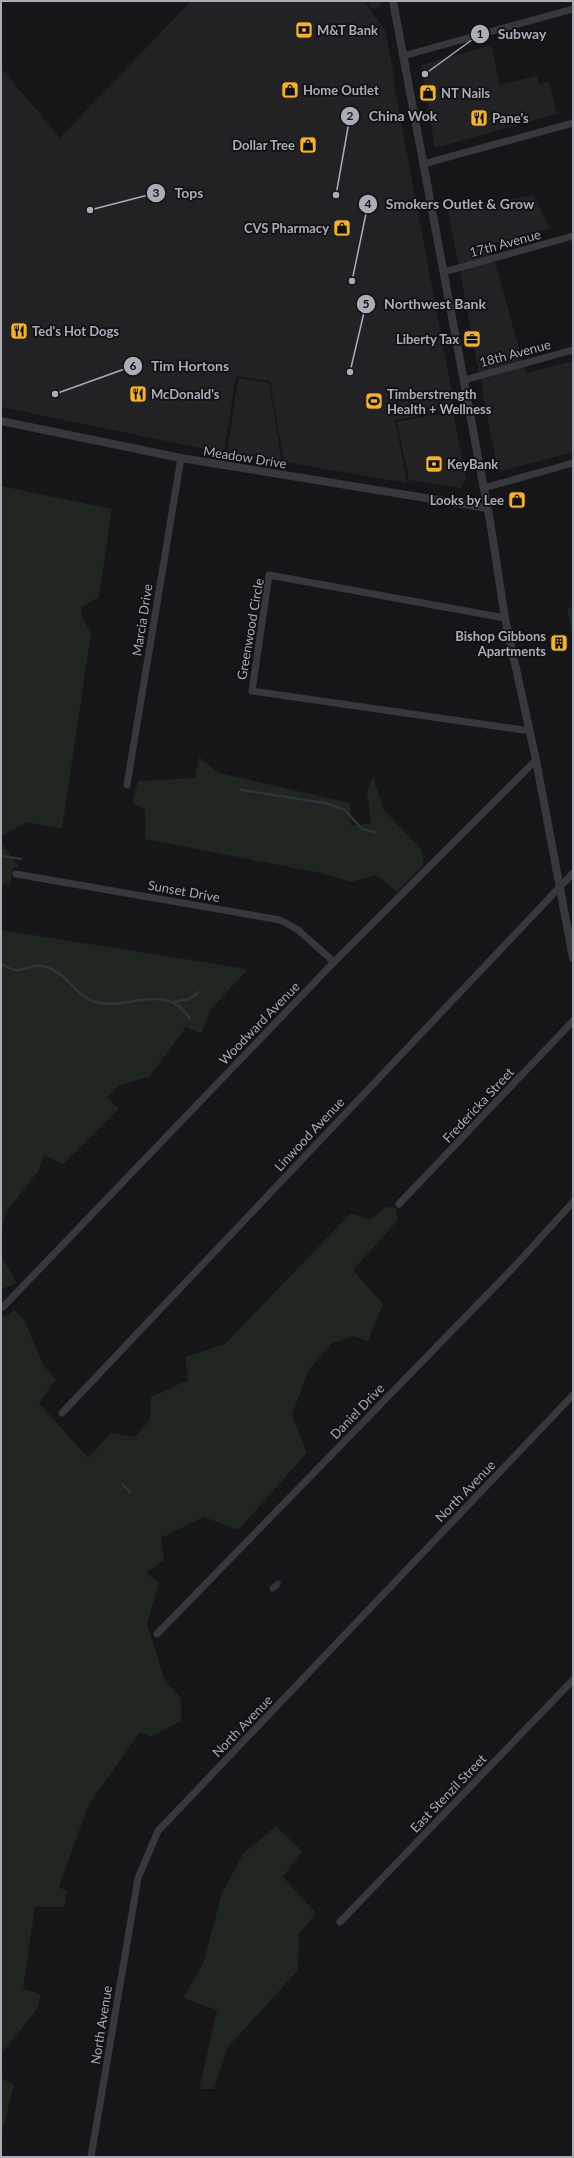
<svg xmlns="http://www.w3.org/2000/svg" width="574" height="2158" font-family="Lato,sans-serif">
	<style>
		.built { fill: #222225 }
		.green { fill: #1e261f }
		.water { fill: #2c353c }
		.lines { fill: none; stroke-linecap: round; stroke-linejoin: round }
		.stream { stroke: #2c353c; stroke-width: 2.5 }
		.minor { stroke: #37383d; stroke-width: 7 }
		.tertiary { stroke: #37383d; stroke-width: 8 }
		.labels { text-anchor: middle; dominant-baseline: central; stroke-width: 3.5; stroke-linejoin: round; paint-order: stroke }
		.poi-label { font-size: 13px; font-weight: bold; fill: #a8adb8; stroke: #111113; text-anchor: start }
		.street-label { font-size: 13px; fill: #a8adb8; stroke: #111113 }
		.leader { fill: none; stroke: #a8adb8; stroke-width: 1.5 }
		.callout-dot { fill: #a8adb8; stroke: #111113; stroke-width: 1.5 }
		.mark-label { font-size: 12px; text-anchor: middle; font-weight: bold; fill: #111 }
		.callout-label { font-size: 14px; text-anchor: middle; font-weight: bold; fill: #a8adb8; stroke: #111113; stroke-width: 3.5; stroke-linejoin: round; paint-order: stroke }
	</style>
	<rect width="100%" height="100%" fill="#161618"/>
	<g class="built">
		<path d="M191,1H363L385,29L395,81L394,85L455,409L395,420L407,483L284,462L270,381L236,376L224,453L1,407V68L60,138Z"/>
		<path d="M366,1H380L381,7L372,9Z"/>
		<path d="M491,45L500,85L537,76L539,84L549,82L557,114L435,148L421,65Z"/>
		<path d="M533,195L550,228L490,245L526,373L573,361V452L498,472L448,210Z"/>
		<path d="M238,378L269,383L282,463L227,453Z"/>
		<path d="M453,411L466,479L461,488L409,480L397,422Z"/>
	</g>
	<g class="green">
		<path d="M1,486L112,509L99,597L81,607V615L91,634L62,829L27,822L1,836Z"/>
		<path d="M573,607V639L567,608Z"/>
		<path d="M199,757L219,773L350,803L351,826L371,823L367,792L373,776L383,809L422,850L424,864L397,892L375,875L351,882L320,873L145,839V810L132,802L138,781L195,778Z"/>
		<path d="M1,843L19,867L13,868L11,883L3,885L1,897Z"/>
		<path d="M1,930L248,969L211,1009L201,1034L186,1027L149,1077L120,1085L107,1097L119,1109L63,1164L44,1155L39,1170L6,1212L1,1235Z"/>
		<path d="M386,1207L396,1208L398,1220L353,1270L383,1304L368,1341L353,1336L331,1344L308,1371L292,1415L307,1453L238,1530L204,1517L161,1538L164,1560L146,1573L159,1582L147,1624L165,1681L181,1698V1721L151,1737L140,1732L88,1806L59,1887L67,1891L64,1907H35L23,1989L41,1994L37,2009L1,2054V1313L5,1317L14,1310L25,1321L43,1365L56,1379L39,1403L88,1458L111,1433L134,1437L150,1420L151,1397L188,1380L185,1357L225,1344L351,1213L370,1220Z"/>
		<path d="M1,1256L17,1283L1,1289Z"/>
		<path d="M276,1826L302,1851L283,1877L316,1913L299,1934L298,1970L228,2047L214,2089H199L217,2010L183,1998L203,1964L222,1893L243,1854Z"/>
		<path d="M1,2078L14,2085L1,2136Z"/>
	</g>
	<path class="water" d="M278,1580L281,1583C280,1588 276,1591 271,1592L269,1587Z"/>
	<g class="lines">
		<g class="stream">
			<path d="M241,790L325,803L345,810L362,829L375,832"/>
			<path d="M1,856L21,859"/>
			<path d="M1,964C23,978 26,963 42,966C67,971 75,995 92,1001C126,1013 165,979 190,1019"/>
			<path d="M174,1002L189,999L199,992"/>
			<path d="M122,1484L130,1492"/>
		</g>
		<g class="minor">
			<path d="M403,56L573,9"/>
			<path d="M423,164L573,123"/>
			<path d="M444,272L573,236"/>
			<path d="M464,380L573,350"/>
			<path d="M484,488L573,463"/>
			<path d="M505,618L269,575L252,691L530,731"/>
			<path d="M127,785L181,458"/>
			<path d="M16,874L280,920L297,929L334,962"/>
			<path d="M399,1204L573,1021"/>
			<path d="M3,1307L334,962L536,760"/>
			<path d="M62,1413L573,873"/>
			<path d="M157,1634L514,1267L573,1202"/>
			<path d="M340,1922L573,1680"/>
			<path d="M91,2157L138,1878L158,1831L573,1395"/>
		</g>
		<g class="tertiary">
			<path d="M393,1L490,521L505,618L536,760L573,958"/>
			<path d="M1,421L181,458L487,508"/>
		</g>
	</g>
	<defs>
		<symbol id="bank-square" viewBox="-11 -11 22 22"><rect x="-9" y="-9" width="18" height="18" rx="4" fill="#f2b134" stroke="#111113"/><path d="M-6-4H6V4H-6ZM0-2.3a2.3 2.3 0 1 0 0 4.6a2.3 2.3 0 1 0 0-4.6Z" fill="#111"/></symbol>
		<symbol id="shop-square" viewBox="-11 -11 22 22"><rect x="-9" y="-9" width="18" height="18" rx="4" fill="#f2b134" stroke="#111113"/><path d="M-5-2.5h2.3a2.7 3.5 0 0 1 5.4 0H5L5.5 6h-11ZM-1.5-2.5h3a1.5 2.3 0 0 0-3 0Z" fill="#111"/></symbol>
		<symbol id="restaurant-square" viewBox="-11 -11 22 22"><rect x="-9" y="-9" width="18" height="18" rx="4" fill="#f2b134" stroke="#111113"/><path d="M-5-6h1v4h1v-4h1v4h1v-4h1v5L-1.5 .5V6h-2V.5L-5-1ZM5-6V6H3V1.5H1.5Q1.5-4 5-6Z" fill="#111"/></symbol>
		<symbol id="office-square" viewBox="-11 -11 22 22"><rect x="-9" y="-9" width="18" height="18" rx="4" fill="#f2b134" stroke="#111113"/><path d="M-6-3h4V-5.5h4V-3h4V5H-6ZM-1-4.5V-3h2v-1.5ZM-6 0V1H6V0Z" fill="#111"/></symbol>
		<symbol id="stadium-square" viewBox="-11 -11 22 22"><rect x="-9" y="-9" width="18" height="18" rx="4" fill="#f2b134" stroke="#111113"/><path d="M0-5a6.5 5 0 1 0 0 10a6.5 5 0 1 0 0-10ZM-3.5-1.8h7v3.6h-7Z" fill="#111"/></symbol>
		<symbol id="building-square" viewBox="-11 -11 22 22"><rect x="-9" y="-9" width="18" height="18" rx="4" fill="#f2b134" stroke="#111113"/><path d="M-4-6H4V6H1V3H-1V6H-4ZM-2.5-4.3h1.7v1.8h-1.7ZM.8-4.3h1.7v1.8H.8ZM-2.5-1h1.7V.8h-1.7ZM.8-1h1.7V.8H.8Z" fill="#111"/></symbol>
	</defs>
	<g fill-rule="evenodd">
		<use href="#bank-square" x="294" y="20" width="20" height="20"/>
		<use href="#shop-square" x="280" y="80" width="20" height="20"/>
		<use href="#shop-square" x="418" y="83" width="20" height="20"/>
		<use href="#restaurant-square" x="469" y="108" width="20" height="20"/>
		<use href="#shop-square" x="298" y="135" width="20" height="20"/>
		<use href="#shop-square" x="332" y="218" width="20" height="20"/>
		<use href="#restaurant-square" x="9" y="321" width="20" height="20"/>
		<use href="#office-square" x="462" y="329" width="20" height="20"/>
		<use href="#restaurant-square" x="128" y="384" width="20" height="20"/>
		<use href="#stadium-square" x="364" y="391" width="20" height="20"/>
		<use href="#bank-square" x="424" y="454" width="20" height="20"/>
		<use href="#shop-square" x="507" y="490" width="20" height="20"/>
		<use href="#building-square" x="549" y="633" width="20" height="20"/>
	</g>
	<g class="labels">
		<g class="poi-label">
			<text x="317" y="30">M&amp;T Bank</text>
			<text x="303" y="90">Home Outlet</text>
			<text x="441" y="93">NT Nails</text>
			<text x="492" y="118">Pane's</text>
			<text x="295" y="145" text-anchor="end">Dollar Tree</text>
			<text x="329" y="228" text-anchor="end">CVS Pharmacy</text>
			<text x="32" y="331">Ted's Hot Dogs</text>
			<text x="459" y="339" text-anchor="end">Liberty Tax</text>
			<text x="151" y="394">McDonald's</text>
			<text x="387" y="394">Timberstrength<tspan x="387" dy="15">Health + Wellness</tspan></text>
			<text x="447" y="464">KeyBank</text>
			<text x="504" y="500" text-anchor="end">Looks by Lee</text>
			<text x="546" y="636" text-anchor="end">Bishop Gibbons<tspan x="546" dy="15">Apartments</tspan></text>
		</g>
		<g class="street-label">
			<text transform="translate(505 243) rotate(-15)">17th Avenue</text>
			<text transform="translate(515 353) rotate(-15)">18th Avenue</text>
			<text transform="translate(245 457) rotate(9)">Meadow Drive</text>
			<text transform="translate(142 620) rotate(-81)">Marcia Drive</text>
			<text transform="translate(250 629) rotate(-80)">Greenwood Circle</text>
			<text transform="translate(184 891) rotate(10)">Sunset Drive</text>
			<text transform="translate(259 1023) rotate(-46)">Woodward Avenue</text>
			<text transform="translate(478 1105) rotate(-47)">Fredericka Street</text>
			<text transform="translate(309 1134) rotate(-47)">Linwood Avenue</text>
			<text transform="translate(357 1411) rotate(-46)">Daniel Drive</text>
			<text transform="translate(465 1491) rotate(-46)">North Avenue</text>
			<text transform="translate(242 1726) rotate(-46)">North Avenue</text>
			<text transform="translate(448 1793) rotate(-46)">East Stenzil Street</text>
			<text transform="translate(101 2025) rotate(-81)">North Avenue</text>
		</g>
	</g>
	<path class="leader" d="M425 74L480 34M336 195L350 116M90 210L156 193M352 281L368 204M350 372L366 304M55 394L133 366"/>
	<g class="callout-dot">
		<circle cx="425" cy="74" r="4"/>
		<circle cx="336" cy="195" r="4"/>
		<circle cx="90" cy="210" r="4"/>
		<circle cx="352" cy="281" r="4"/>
		<circle cx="350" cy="372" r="4"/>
		<circle cx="55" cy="394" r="4"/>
		<circle cx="480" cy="34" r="10"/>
		<circle cx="350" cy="116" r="10"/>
		<circle cx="156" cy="193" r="10"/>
		<circle cx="368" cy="204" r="10"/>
		<circle cx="366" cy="304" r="10"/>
		<circle cx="133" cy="366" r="10"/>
	</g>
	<g class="mark-label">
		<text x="480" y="38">1</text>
		<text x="350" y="120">2</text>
		<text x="156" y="197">3</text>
		<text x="368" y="208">4</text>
		<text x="366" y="308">5</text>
		<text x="133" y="370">6</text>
	</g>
	<g class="callout-label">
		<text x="522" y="39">Subway</text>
		<text x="403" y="121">China Wok</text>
		<text x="189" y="198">Tops</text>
		<text x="460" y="209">Smokers Outlet &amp; Grow</text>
		<text x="435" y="309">Northwest Bank</text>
		<text x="190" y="371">Tim Hortons</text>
	</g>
	<rect width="574" height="2158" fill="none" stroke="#a8adb8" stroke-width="4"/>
</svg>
